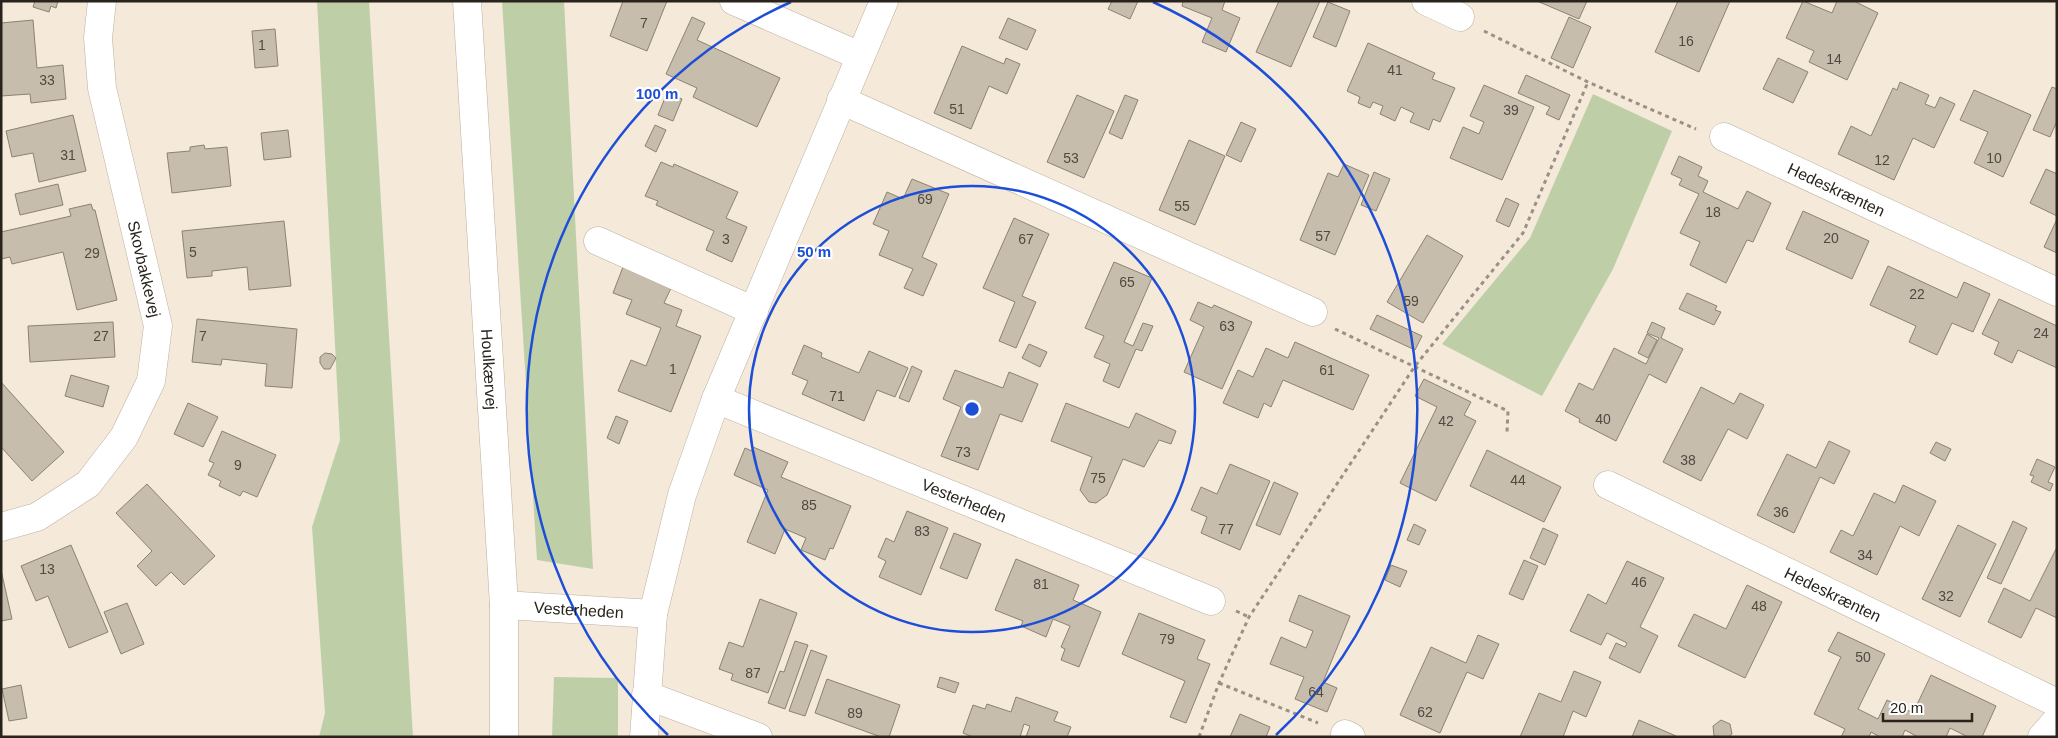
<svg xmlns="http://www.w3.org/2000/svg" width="2058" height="738" font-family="Helvetica,sans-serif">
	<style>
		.green { fill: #becfa8 }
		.building { fill: #c7bdad; stroke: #8c8273 }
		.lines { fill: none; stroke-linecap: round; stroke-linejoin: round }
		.minor-casing { stroke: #bcb0a1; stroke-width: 29 }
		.path { stroke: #9a9186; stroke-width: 3; stroke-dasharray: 4 4; stroke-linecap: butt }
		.minor { stroke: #fff; stroke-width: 28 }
		.ring { fill: none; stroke: #1d4ed8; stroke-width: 2.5 }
		.labels { text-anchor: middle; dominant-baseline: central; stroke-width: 4.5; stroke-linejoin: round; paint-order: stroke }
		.number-label { font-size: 14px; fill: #504a41 }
		.street-label { font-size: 16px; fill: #28231d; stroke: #fff }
		.centre { fill: #1d4ed8; stroke: #fff; stroke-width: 2.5 }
		.ring-label { font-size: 15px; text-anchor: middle; font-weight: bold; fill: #1d4ed8; stroke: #fff; stroke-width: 4.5; stroke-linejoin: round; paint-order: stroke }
	</style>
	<rect width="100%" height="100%" fill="#f5e9d9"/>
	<g class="green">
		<path d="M317,1H369L413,737H319L325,713L312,527L340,440Z"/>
		<path d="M502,1H564L593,569L537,560Z"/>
		<path d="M1593,94L1672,131L1613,269L1542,396L1442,344L1530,238Z"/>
		<path d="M554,677L618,678V737H552Z"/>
	</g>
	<g class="building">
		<path d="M35,1H58L56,8L51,6L49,12L33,7Z"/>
		<path d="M623,1H667L647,51L610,36Z"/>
		<path d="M1112,1H1138L1130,19L1108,9Z"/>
		<path d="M1183,1H1225L1222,10L1240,18L1226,52L1202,42L1212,18L1182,6Z"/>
		<path d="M1279,1H1320L1291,67L1256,52Z"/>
		<path d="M1537,1H1587L1579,19Z"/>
		<path d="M1678,1H1730L1699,72L1655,52Z"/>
		<path d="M1803,1L1832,13L1837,1H1854L1878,13L1847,80L1809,62L1814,51L1786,38Z"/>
		<path d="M1328,2L1350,11L1336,47L1313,37Z"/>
		<path d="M692,17L705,23L697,40L780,78L757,127L693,97L697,88L666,74Z"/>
		<path d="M1569,17L1591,27L1573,68L1551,58Z"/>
		<path d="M1008,18L1036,30L1027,50L999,38Z"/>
		<path d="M33,20L37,68L63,65L66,99L31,103L30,94L1,96V23Z"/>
		<path d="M275,29L278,66L255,68L252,31Z"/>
		<path d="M1368,43L1435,73L1432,79L1455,88L1440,122L1433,119L1429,130L1410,122L1414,113L1401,107L1395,121L1380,114L1383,106L1373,102L1370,108L1358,103L1360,97L1347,91Z"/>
		<path d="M962,46L1004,64L1006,58L1020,64L1007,94L989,86L971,129L934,113Z"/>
		<path d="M1778,58L1808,72L1793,103L1763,89Z"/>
		<path d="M1526,75L1570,95L1559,120L1546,114L1550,107L1518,93Z"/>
		<path d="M1900,82L1929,95L1925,104L1935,108L1940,97L1955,104L1934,148L1913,138L1894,180L1838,154L1851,126L1871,136L1893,88L1897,90Z"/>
		<path d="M1484,85L1534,107L1502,180L1450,158L1463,127L1479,134L1484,122L1470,116Z"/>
		<path d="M2052,87L2057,89V121L2050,137L2033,130Z"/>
		<path d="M1974,90L2031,115L2003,177L1974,163L1988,132L1960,120Z"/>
		<path d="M667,93L682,99L673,121L658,115Z"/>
		<path d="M1077,95L1114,111L1084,178L1047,162Z"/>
		<path d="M1125,95L1138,100L1122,139L1109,133Z"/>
		<path d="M73,115L86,171L39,182L33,153L12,157L6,131Z"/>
		<path d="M1241,122L1256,129L1241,162L1226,155Z"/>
		<path d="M655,125L666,130L656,152L645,146Z"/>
		<path d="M288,130L291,157L264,160L261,133Z"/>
		<path d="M1189,140L1225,156L1195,225L1159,210Z"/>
		<path d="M204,145L205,149L227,147L231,186L172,193L167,153L190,151V147Z"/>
		<path d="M1679,156L1702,167L1698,176L1708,181L1703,192L1738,209L1747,191L1771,203L1753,242L1747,240L1726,283L1690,265L1700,242L1680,233L1699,194L1679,185L1682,179L1671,174Z"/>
		<path d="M661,162L673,167L674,164L738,192L726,218L747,227L732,262L706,250L714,231L656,205L658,201L645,196Z"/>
		<path d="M1344,164L1369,175L1335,255L1300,240L1328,173L1338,177Z"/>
		<path d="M2046,169L2057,174V216L2030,203Z"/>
		<path d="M1374,172L1390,179L1376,211L1361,205Z"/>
		<path d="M912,179L949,194L922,257L937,264L923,296L904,288L913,269L879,255L889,231L873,224L887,192L903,199Z"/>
		<path d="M58,184L63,205L20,215L15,194Z"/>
		<path d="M1506,198L1519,204L1509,227L1496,221Z"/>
		<path d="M91,204L93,210H95L117,300L77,310L63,252L12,264L10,257L1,259V232L71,216L69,209Z"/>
		<path d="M1803,211L1869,241L1852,279L1786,249Z"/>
		<path d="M1014,218L1049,234L1022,296L1036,302L1016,348L999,341L1015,302L983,288Z"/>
		<path d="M2057,219V253L2044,247Z"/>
		<path d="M284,221L291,286L249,290L247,267L212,271V276L187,278L182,231Z"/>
		<path d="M1427,235L1463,256L1423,323L1387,302Z"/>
		<path d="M1114,262L1152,278L1124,342L1133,346L1143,323L1153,326L1142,351L1136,349L1119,388L1103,381L1110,364L1094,357L1104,336L1085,328Z"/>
		<path d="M1888,266L1957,298L1964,282L1990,294L1973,332L1952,323L1937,355L1909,342L1916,326L1870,305Z"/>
		<path d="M623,267L672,286L664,303L682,310L676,326L701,336L671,412L618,391L631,360L646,366L661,328L626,314L632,300L613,293Z"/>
		<path d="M1687,293L1717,306L1715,310L1721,312L1714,325L1679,309Z"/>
		<path d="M1999,299L2057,326V368L2018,350L2012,363L1994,354L1999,342L1982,334Z"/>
		<path d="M1198,302L1212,308L1214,305L1252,322L1222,389L1184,372L1204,327L1190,320Z"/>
		<path d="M1377,315L1422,336L1415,350L1370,329Z"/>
		<path d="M197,319L297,329L292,388L265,386L267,364L222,359L221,365L192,362Z"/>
		<path d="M113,322L115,357L30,362L28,326Z"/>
		<path d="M1652,322L1665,328L1661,338L1683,349L1666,383L1649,374L1616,441L1579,422L1580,419L1565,411L1579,383L1593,390L1614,348L1646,364L1659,338L1647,333Z"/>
		<path d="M1647,334L1657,340L1648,358L1638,353Z"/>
		<path d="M1295,342L1369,375L1353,410L1283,380L1271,407L1264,403L1258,418L1223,403L1238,370L1253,377L1266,348L1288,358Z"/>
		<path d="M1029,344L1047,352L1040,367L1022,358Z"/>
		<path d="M804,345L822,353L821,357L859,373L869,351L908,368L895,397L877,390L864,421L802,394L808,381L792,374Z"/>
		<path d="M325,353L332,354L336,358L330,369H324L320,363V357Z"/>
		<path d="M912,366L922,371L909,402L899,398Z"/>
		<path d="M955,370L1003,388L1009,372L1038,384L1022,422L1000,414L978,470L941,456L961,407L943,399Z"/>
		<path d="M71,375L109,386L103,407L65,396Z"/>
		<path d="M1424,379L1471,402L1464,415L1476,421L1436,501L1400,483L1437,407L1415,396Z"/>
		<path d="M1,382L64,452L32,481L1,447Z"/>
		<path d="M1701,387L1734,404L1740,393L1764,405L1747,439L1728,429L1701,481L1663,462Z"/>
		<path d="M188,403L218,417L203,447L174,434Z"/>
		<path d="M1066,403L1129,428L1136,413L1176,431L1171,444L1159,440L1144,467L1123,459L1107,495L1096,503L1089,502L1080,490L1092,457L1051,441Z"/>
		<path d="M616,416L628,421L619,444L607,438Z"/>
		<path d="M222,431L276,455L257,497L243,491L240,496L219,486L221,481L208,475L214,463L209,461Z"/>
		<path d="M1829,441L1850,451L1834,484L1820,477L1794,533L1757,515L1787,454L1816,468Z"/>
		<path d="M1936,442L1951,449L1945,461L1930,453Z"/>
		<path d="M753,447L788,462L781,477L851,506L833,549L830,548L825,560L801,550L806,538L785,529L775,554L747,542L768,490L734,475L745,448L752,451Z"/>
		<path d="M1487,450L1561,487L1544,522L1470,486Z"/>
		<path d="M2037,459L2055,467L2048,482L2053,484L2050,491L2031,482L2034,476L2030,475Z"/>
		<path d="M1230,464L1270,481L1240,550L1201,533L1207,517L1191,510L1201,487L1217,494Z"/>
		<path d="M1274,482L1298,493L1280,535L1256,525Z"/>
		<path d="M147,484L215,556L184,585L171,572L156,586L137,566L152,551L116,513Z"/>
		<path d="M1903,485L1936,501L1919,536L1900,526L1877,575L1830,552L1841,530L1853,536L1874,493L1895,503Z"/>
		<path d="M907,511L948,528L921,595L879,577L886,561L878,557L886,538L894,542Z"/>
		<path d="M2013,521L2027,528L2001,584L1987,578Z"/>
		<path d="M1414,524L1426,530L1419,545L1407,540Z"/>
		<path d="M1958,525L1996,544L1960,617L1922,599Z"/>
		<path d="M1543,528L1558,535L1545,565L1530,558Z"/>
		<path d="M954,533L981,544L967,579L940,568Z"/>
		<path d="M71,545L108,632L69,648L48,596L36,601L21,566Z"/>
		<path d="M2057,547V618L2036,608L2021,638L1988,622L2004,588L2030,601Z"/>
		<path d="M1016,559L1079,585L1073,600L1101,612L1079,667L1061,660L1065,649L1061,647L1070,626L1053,619L1046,637L1021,626L1023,621L995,610Z"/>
		<path d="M1524,560L1538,566L1523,600L1509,594Z"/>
		<path d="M1627,561L1664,578L1640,627L1658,636L1640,673L1609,658L1616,643L1625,647L1627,643L1607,633L1601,645L1570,631L1588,594L1606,604Z"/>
		<path d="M1391,565L1407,571L1400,587L1385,580Z"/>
		<path d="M1,570L12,619L1,621Z"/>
		<path d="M1747,585L1782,602L1745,678L1678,646L1694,614L1726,629Z"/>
		<path d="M1299,595L1350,616L1323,682L1337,688L1327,712L1295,699L1304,677L1270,664L1281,637L1306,648L1313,631L1289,621Z"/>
		<path d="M760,599L797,613L768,693L731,680L733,674L719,669L729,642L743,647Z"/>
		<path d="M127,603L144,644L121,654L104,612Z"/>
		<path d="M1139,613L1205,640L1197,659L1210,664L1186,723L1170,717L1185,681L1122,654Z"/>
		<path d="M1838,632L1885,654L1858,709L1878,719L1887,700L1913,713L1931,675L1996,706L1982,737H1968L1950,728L1946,737H1918L1905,730L1902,737H1880L1871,732L1869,737H1841L1845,729L1814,714L1841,657L1828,651Z"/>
		<path d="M1478,635L1499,644L1483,679L1467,672L1440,733L1400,715L1431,647L1466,663Z"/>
		<path d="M795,641L808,645L785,709L768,703L780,671L784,672Z"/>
		<path d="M811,650L827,656L805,716L789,711Z"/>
		<path d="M1574,671L1601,682L1586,717L1573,711L1563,737H1520L1539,693L1561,702Z"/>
		<path d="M940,677L959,683L955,693L937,687Z"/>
		<path d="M827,679L900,705L889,737H881L815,713Z"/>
		<path d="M21,685L27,718L9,721L2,689Z"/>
		<path d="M1016,697L1058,712L1054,721L1071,727L1067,737H1026L1030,726L1024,724L1020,737H973L963,733L973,705L985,709L987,704L1011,712Z"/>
		<path d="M1240,714L1270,727L1266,737H1230Z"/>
		<path d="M1639,720L1676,736V737H1632Z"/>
		<path d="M1721,720L1730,724L1732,734L1728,737L1714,736L1713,726Z"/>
	</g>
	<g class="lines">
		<defs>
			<g id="minor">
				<path id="s1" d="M467,1L504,605V737"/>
				<path d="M734,1L860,56"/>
				<path d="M1426,1L1460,17"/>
				<path d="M841,100L1313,312"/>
				<path id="s2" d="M1724,137L2057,292"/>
				<path d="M598,241L754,311"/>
				<path id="s3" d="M716,399L1211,601"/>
				<path id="s4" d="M1608,485L2057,703"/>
				<path d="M1,527L37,517L88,484L124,437L151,381L158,326L102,88L98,38L102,1"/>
				<path id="s5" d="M504,605L653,614"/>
				<path d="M646,695L758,737"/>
				<path d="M1345,734L1351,737"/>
				<path d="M644,737L653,614L682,495L716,399L884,1"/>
				<path d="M2042,737L2057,720"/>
			</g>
		</defs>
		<use href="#minor" class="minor-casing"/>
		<g class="path">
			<path d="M1484,31L1588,82L1696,129"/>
			<path d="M1335,329L1508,411L1507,432"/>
			<path d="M1236,611L1249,617"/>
			<path d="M1219,683L1318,723"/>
			<path d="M1199,737L1219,683L1249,617L1415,366L1523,233L1588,82"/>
		</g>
		<use href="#minor" class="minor"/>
	</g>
	<g class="ring">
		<circle cx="972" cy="409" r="223"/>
		<path d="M668 735A446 446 0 0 1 791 2M1153 2A446 446 0 0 1 1276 735"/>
	</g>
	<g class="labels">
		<g class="number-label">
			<text x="644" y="23">7</text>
			<text x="1686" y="41">16</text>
			<text x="262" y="45">1</text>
			<text x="1834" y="59">14</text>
			<text x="1395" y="70">41</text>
			<text x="47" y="80">33</text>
			<text x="957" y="109">51</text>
			<text x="1511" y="110">39</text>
			<text x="68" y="155">31</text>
			<text x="1071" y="158">53</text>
			<text x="1994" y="158">10</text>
			<text x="1882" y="160">12</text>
			<text x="925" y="199">69</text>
			<text x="1182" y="206">55</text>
			<text x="1713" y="212">18</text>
			<text x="1323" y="236">57</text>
			<text x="1831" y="238">20</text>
			<text x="726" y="239">3</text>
			<text x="1026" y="239">67</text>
			<text x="193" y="252">5</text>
			<text x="92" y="253">29</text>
			<text x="1127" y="282">65</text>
			<text x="1917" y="294">22</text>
			<text x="1411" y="301">59</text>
			<text x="1227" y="326">63</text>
			<text x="2041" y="333">24</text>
			<text x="101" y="336">27</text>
			<text x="203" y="336">7</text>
			<text x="673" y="369">1</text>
			<text x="1327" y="370">61</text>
			<text x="837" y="396">71</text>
			<text x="1603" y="419">40</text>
			<text x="1446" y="421">42</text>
			<text x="963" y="452">73</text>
			<text x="1688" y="460">38</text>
			<text x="238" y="465">9</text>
			<text x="1098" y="478">75</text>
			<text x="1518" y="480">44</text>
			<text x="809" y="505">85</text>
			<text x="1781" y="512">36</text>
			<text x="1226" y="529">77</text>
			<text x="922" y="531">83</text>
			<text x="1865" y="555">34</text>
			<text x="47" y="569">13</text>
			<text x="1639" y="582">46</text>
			<text x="1041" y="584">81</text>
			<text x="1946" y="596">32</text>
			<text x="1759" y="606">48</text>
			<text x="1167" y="639">79</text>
			<text x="1863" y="657">50</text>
			<text x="753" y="673">87</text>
			<text x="1316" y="692">64</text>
			<text x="1425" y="712">62</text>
			<text x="855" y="713">89</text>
		</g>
		<g class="street-label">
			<text stroke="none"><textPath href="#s2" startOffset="124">Hedeskrænten</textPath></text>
			<text transform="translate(144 269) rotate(77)">Skovbakkevej</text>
			<text stroke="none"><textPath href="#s1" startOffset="369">Houlkærvej</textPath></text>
			<text stroke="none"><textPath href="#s3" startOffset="268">Vesterheden</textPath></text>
			<text stroke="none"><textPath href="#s4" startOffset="250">Hedeskrænten</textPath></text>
			<text stroke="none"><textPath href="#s5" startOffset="75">Vesterheden</textPath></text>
		</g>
	</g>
	<circle cx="972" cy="409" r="8" class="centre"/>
	<g class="ring-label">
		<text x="657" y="99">100 m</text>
		<text x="814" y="257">50 m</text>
	</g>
	<rect width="2058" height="738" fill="none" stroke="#28231d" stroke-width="5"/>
	<path d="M1883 713v8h89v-8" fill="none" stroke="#28231d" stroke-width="2.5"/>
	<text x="1890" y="713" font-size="15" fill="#28231d" stroke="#ffffff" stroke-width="4" paint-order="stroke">20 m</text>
</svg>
